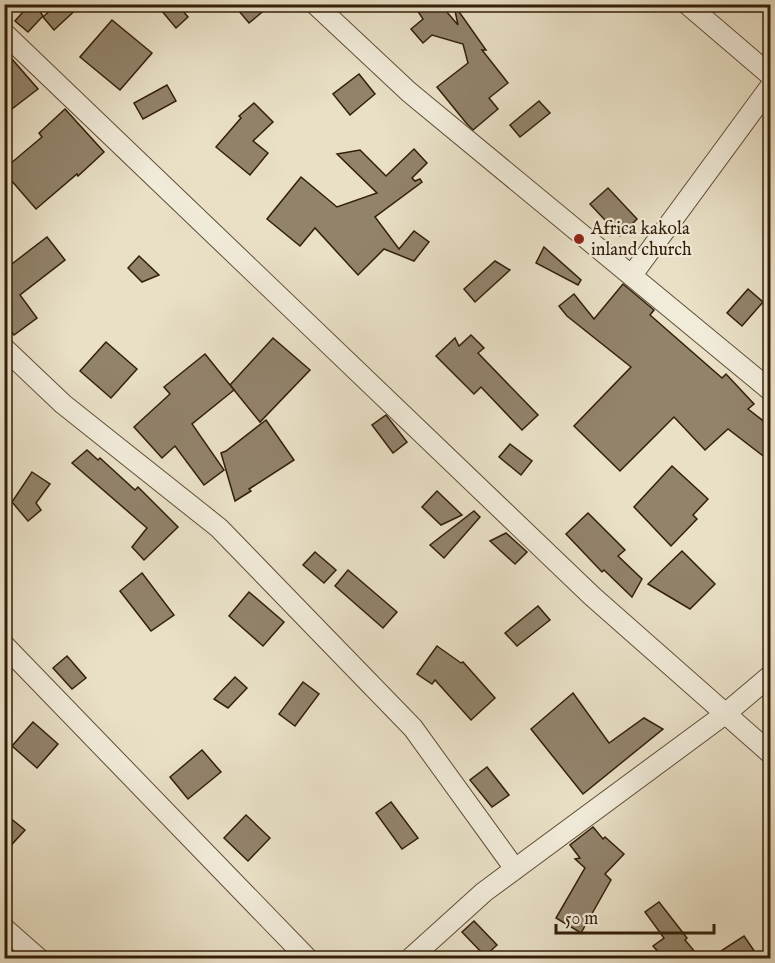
<svg xmlns="http://www.w3.org/2000/svg" width="775" height="963" font-family="'IM FELL English',serif">
	<style>
		.building { fill: #92836b; stroke: #331f08; stroke-width: 1.5 }
		.lines { fill: none; stroke-linecap: round; stroke-linejoin: round }
		.street-casing { stroke: #604f38; stroke-width: 22 }
		.street { stroke: #f1ebda; stroke-width: 20 }
		.poi-dot { fill: #8f2418; stroke: #f1ebda; stroke-width: 2 }
		.labels { text-anchor: middle; dominant-baseline: central; stroke-width: 4.5; stroke-linejoin: round; paint-order: stroke }
		.poi-label { font-size: 18px; fill: #331f08; stroke: #f1ebda; text-anchor: start }
	</style>
	<rect width="100%" height="100%" fill="#e9e0c6"/>
	<filter id="stains"><feTurbulence type="fractalNoise" baseFrequency=".00333" numOctaves="4"/><feColorMatrix values="0 0 0 0 .2 0 0 0 0 .09 0 0 0 0 .02 0 0 0 .5 -.17"/></filter>
	<radialGradient id="worn" r=".72"><stop offset=".6" stop-color="#630" stop-opacity="0"/><stop offset="1" stop-color="#630" stop-opacity=".3"/></radialGradient>
	<g class="building">
		<path d="M30,4H35L43,16L28,32L15,21Z"/>
		<path d="M57,4H82L54,30L43,17Z"/>
		<path d="M156,4H177L188,17L176,28Z"/>
		<path d="M233,4H272L249,23Z"/>
		<path d="M413,4H440L458,25L454,6H455L486,50H482L508,83L489,98L498,109L473,130L467,124L437,87L468,63L463,44L432,35L423,43L411,29L423,19Z"/>
		<path d="M112,20L152,53L120,90L80,57Z"/>
		<path d="M4,50L38,89L4,115Z"/>
		<path d="M359,74L375,94L350,115L333,94Z"/>
		<path d="M167,85L176,101L143,119L134,103Z"/>
		<path d="M539,101L550,113L520,137L510,125Z"/>
		<path d="M254,103L273,122L253,141L268,153L250,175L216,147L241,118L239,116Z"/>
		<path d="M65,109L104,152L78,176L77,174L36,209L4,172V169L42,137L39,133Z"/>
		<path d="M414,149L427,163L412,178L415,181L420,179L422,182L375,217L399,249L414,231L429,242L414,261L384,249L358,275L315,228L300,246L267,219L301,177L337,207L377,193L337,154L360,150L386,176Z"/>
		<path d="M608,188L637,219L620,236L590,204Z"/>
		<path d="M47,237L65,260L20,295L37,318L14,335L4,323V270Z"/>
		<path d="M544,247L581,280L578,285L536,263Z"/>
		<path d="M139,256L159,275L142,282L128,268Z"/>
		<path d="M495,261L510,270L475,302L464,289Z"/>
		<path d="M623,284L654,310L650,315L722,378L726,374L754,404L748,409L771,427V462L728,429L705,450L674,417L620,471L574,426L631,367L567,316L559,306L574,294L594,319Z"/>
		<path d="M748,289L763,302L742,326L727,313Z"/>
		<path d="M471,335L484,348L478,353L538,415L522,430L481,387L474,394L436,356L455,338L459,346Z"/>
		<path d="M273,338L310,370L260,422L230,385Z"/>
		<path d="M106,342L137,369L111,398L80,371Z"/>
		<path d="M205,354L234,390L192,424L224,470L204,485L175,446L162,458L134,427L170,394L164,387Z"/>
		<path d="M386,415L407,442L393,453L372,425Z"/>
		<path d="M266,420L294,460L249,489L251,491L235,501L221,453L226,451Z"/>
		<path d="M510,444L532,461L521,475L499,457Z"/>
		<path d="M87,450L98,460L100,458L135,490L138,487L178,527L144,560L132,547L147,528L72,463Z"/>
		<path d="M672,466L708,499L693,515L697,519L671,546L634,507Z"/>
		<path d="M32,472L50,484L36,503L41,510L28,521L12,502Z"/>
		<path d="M437,491L462,515L441,525L422,507Z"/>
		<path d="M474,511L480,517L444,558L430,545Z"/>
		<path d="M588,513L625,550L618,556L642,579L632,597L604,570L602,572L566,534Z"/>
		<path d="M506,533L527,552L515,564L490,541Z"/>
		<path d="M682,551L715,584L690,609L648,584Z"/>
		<path d="M315,552L336,570L324,583L303,565Z"/>
		<path d="M348,570L397,612L383,628L335,586Z"/>
		<path d="M142,573L174,615L151,631L120,591Z"/>
		<path d="M249,592L284,622L263,646L229,616Z"/>
		<path d="M538,606L550,620L517,646L505,633Z"/>
		<path d="M437,646L461,663L463,662L495,698L471,720L435,680L432,684L417,674Z"/>
		<path d="M67,656L86,678L72,689L53,668Z"/>
		<path d="M235,677L247,688L228,708L214,699Z"/>
		<path d="M303,682L319,694L295,726L279,714Z"/>
		<path d="M573,693L609,743L644,718L663,729L583,794L531,729Z"/>
		<path d="M33,722L58,744L37,768L12,746Z"/>
		<path d="M202,750L221,772L188,799L170,777Z"/>
		<path d="M487,767L509,795L492,807L470,780Z"/>
		<path d="M391,802L418,838L402,849L376,813Z"/>
		<path d="M4,813L25,830L4,853Z"/>
		<path d="M246,815L270,838L248,861L224,838Z"/>
		<path d="M593,827L603,839L605,837L624,854L605,874L611,880L581,933L556,918L585,868L575,859L580,858L570,845Z"/>
		<path d="M659,902L687,938L685,940L700,958H664L653,946L664,938L645,912Z"/>
		<path d="M474,921L497,945L485,956L462,932Z"/>
		<path d="M744,936L759,958H710Z"/>
	</g>
	<g class="lines">
		<defs>
			<g id="street">
				<path d="M315,4L409,92L770,390"/>
				<path d="M687,4L770,75"/>
				<path d="M4,33L592,596L770,753"/>
				<path d="M632,275L770,87"/>
				<path d="M4,348L63,404L219,528L413,728L515,869"/>
				<path d="M4,645L307,958"/>
				<path d="M4,928L38,958"/>
				<path d="M411,958L484,892L725,714L770,676"/>
			</g>
		</defs>
		<use href="#street" class="street-casing"/>
		<use href="#street" class="street"/>
	</g>
	<circle class="poi-dot" cx="579" cy="239" r="6"/>
	<g class="labels">
		<g class="poi-label">
			<text x="591" y="229">Africa kakola<tspan x="591" dy="21">inland church</tspan></text>
		</g>
	</g>
	<rect width="775" height="963" fill="none" stroke="#e9e0c6" stroke-width="24"/>
	<rect x="6" y="6" width="763" height="951" fill="none" stroke="#331f08" stroke-width="3"/>
	<rect x="12" y="12" width="751" height="939" fill="none" stroke="#331f08" stroke-width="1.5"/>
	<path d="M556 924v9h158v-9" fill="none" stroke="#331f08" stroke-width="3"/>
	<text x="565" y="924" font-size="18" fill="#331f08" stroke="#f1ebda" stroke-width="4.5" paint-order="stroke">50 m</text>
	<rect width="100%" height="100%" filter="url(#stains)"/>
	<rect width="100%" height="100%" fill="url(#worn)"/>
</svg>
